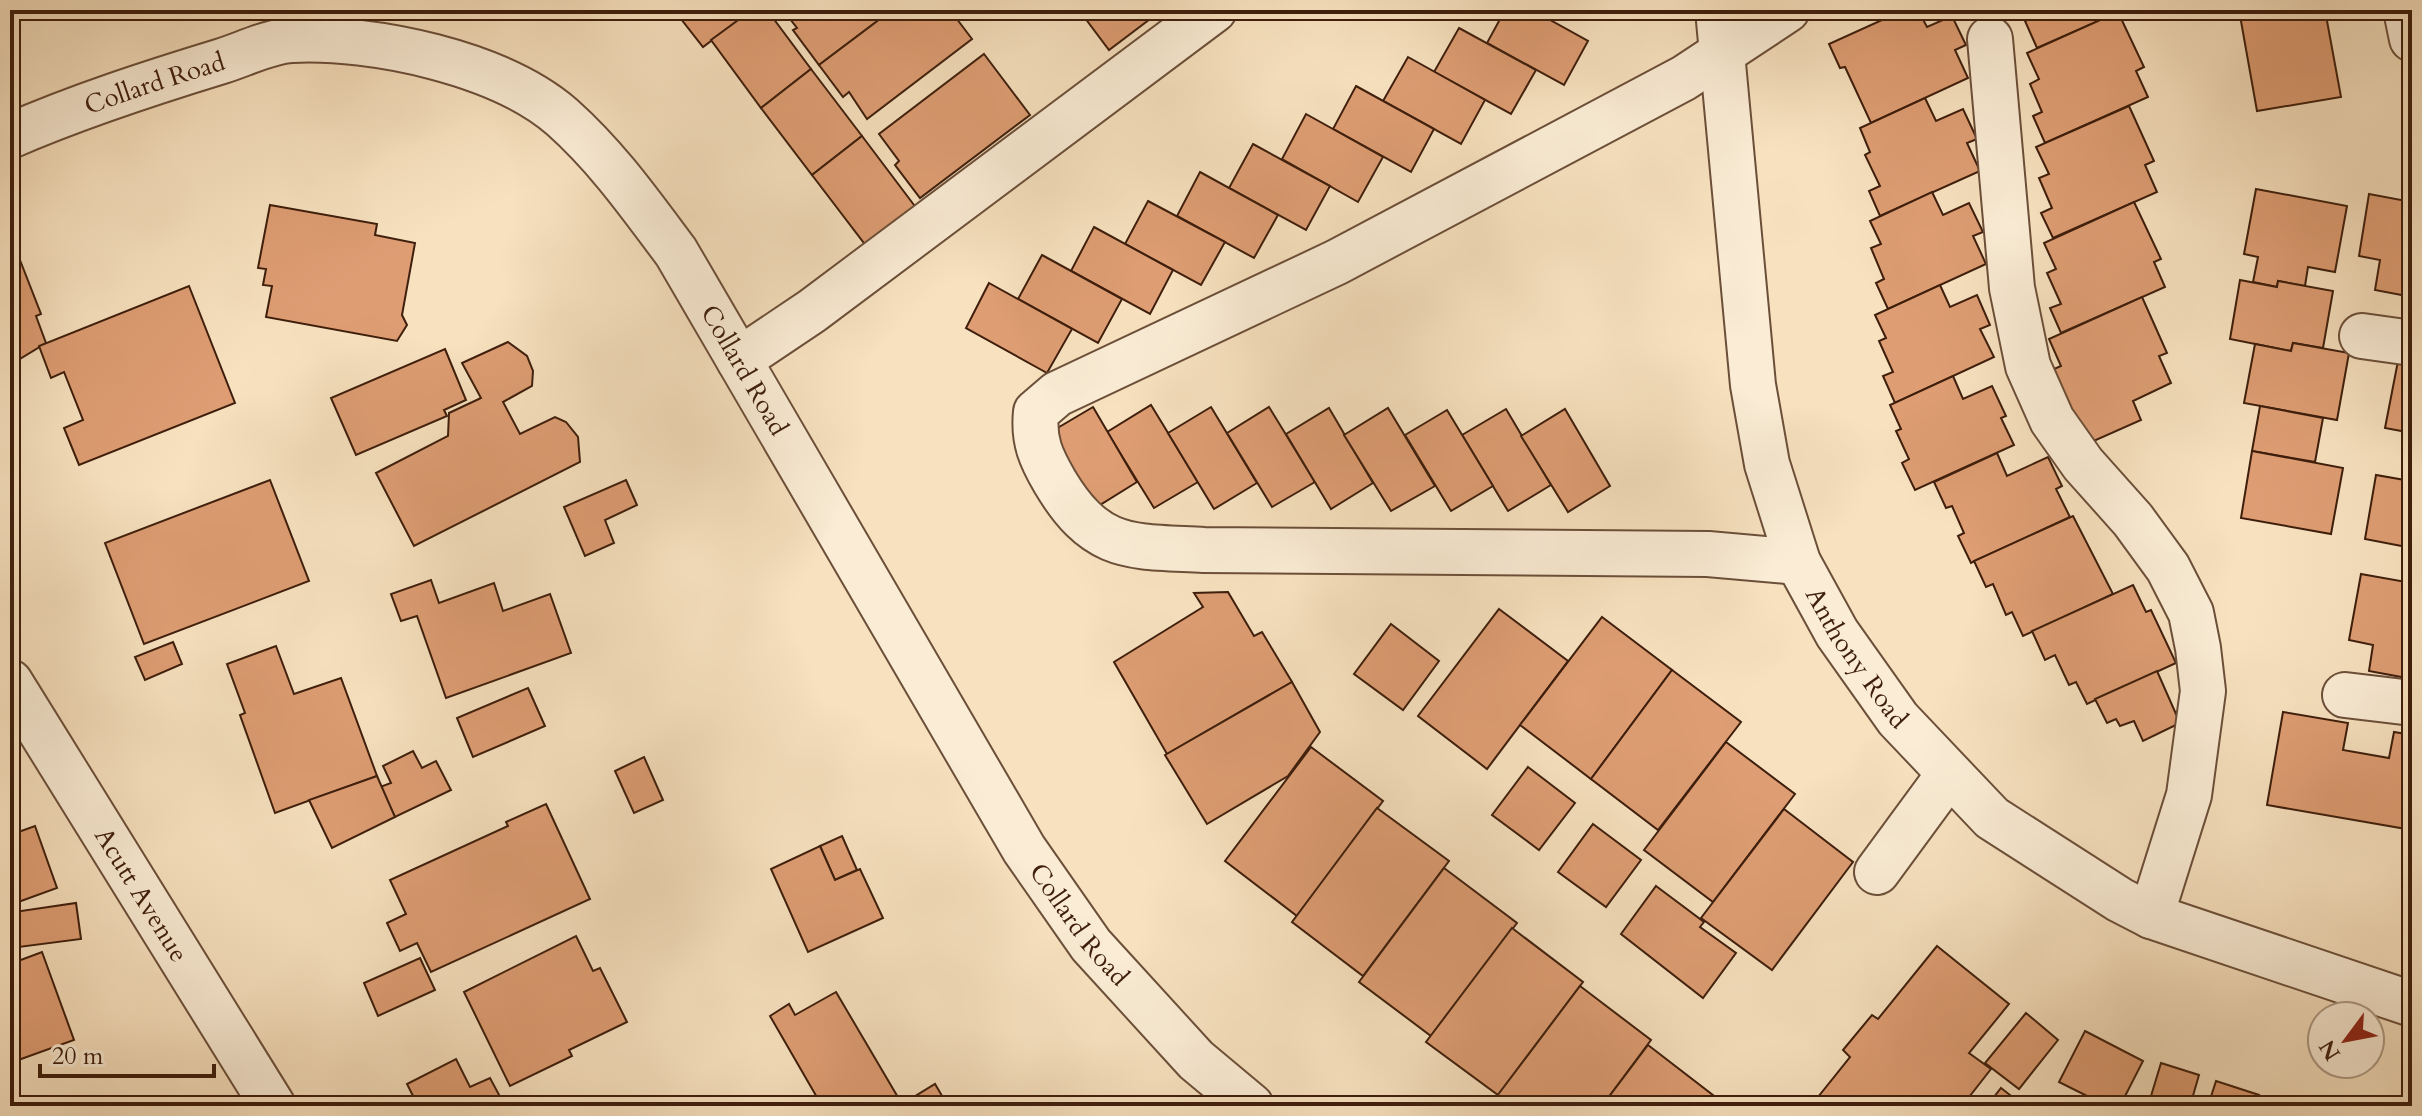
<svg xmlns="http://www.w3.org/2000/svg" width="2422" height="1116" font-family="Cardo,serif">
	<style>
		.building { fill: #de9d73; stroke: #3e1e0c; stroke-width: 2 }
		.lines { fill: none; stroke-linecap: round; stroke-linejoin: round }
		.minor-casing { stroke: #6c4f39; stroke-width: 48 }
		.minor { stroke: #faecd5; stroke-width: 44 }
		.labels { text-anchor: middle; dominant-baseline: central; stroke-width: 7; stroke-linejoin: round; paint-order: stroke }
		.street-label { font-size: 26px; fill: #3e1e0c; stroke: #faecd5 }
	</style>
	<rect width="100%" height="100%" fill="#f7e1bf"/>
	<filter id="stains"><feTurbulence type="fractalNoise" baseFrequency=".0025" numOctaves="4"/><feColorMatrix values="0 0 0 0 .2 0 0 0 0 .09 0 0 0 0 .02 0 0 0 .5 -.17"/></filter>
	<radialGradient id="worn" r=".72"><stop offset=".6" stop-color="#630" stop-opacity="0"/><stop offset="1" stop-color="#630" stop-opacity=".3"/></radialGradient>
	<g class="building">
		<path d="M674,10H752L703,47Z"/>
		<path d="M752,10H767L811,69L761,108L711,40Z"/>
		<path d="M783,10H892L819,65L793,30L797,28Z"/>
		<path d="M892,10H950L972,39L867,119L849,92L843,97L819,65Z"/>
		<path d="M1079,10H1162L1109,50Z"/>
		<path d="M1505,10H1532L1588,41L1564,85L1487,43Z"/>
		<path d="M1904,10H1918L1927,27L1952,16L1966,45L1955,50L1968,78L1871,123L1845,67L1840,68L1829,44Z"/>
		<path d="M2033,10H2123L2037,48L2025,21L2036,16Z"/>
		<path d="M2239,10H2325L2341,97L2257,111Z"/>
		<path d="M2118,12L2144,67L2136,71L2148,97L2045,143L2033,116L2042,112L2030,84L2039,79L2027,53Z"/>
		<path d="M1459,28L1536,70L1511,114L1434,72Z"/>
		<path d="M984,54L1030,115L920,198L895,165L899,161L879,134Z"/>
		<path d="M1408,57L1485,100L1461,144L1383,101Z"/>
		<path d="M811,69L862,136L812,175L761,108Z"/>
		<path d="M1356,86L1434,129L1411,172L1333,129Z"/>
		<path d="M1925,98L1936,121L1963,109L1977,139L1967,143L1980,171L1880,216L1869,191L1880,186L1865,155L1870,152L1860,128Z"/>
		<path d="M2129,106L2154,161L2145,165L2157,192L2053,238L2041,213L2052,208L2039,178L2049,174L2036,147Z"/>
		<path d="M1306,114L1383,157L1358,202L1282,159Z"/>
		<path d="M862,136L917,209L867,247L812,175Z"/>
		<path d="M1253,144L1330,186L1306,230L1229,188Z"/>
		<path d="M1200,172L1278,215L1254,258L1177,216Z"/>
		<path d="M2256,189L2347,206L2335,272L2308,267L2305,286L2278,281L2277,287L2253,282L2258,257L2244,254Z"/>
		<path d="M1932,192L1943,215L1969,203L1983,232L1973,236L1986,264L1888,309L1876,283L1884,279L1871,248L1881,244L1870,221Z"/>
		<path d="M2369,194L2412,202V297L2375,290L2380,260L2359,256Z"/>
		<path d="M1148,201L1225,242L1201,285L1125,244Z"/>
		<path d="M2134,202L2161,259L2154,262L2165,287L2061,333L2050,308L2061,304L2047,273L2056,269L2044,243Z"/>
		<path d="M270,205L377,224L375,235L415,243L402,315L407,325L397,341L266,317L272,286L263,285L266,269L258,268Z"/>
		<path d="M1094,227L1173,270L1150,314L1071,271Z"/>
		<path d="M18,255L41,314L36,316L46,343L10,365V258Z"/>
		<path d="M1042,255L1122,299L1098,343L1018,299Z"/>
		<path d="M2240,280L2277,287L2278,281L2333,291L2323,348L2293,343L2291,351L2230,339Z"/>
		<path d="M989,283L1072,329L1047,373L966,328Z"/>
		<path d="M1940,285L1950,307L1977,295L1990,325L1980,329L1994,357L1895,403L1883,376L1893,372L1879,341L1886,338L1875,315Z"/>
		<path d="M189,286L235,403L79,465L64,428L83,420L64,372L51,378L39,346Z"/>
		<path d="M2142,297L2167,353L2159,356L2171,383L2133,401L2141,420L2087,444L2054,369L2061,366L2049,339Z"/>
		<path d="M508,342L527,356L533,371L532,386L503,402L520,434L555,417L566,422L578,437L580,462L414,546L376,473L448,436L449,413L481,398L462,363Z"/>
		<path d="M2293,343L2349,353L2337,420L2244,403L2255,344L2291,351Z"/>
		<path d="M445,349L466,400L444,410L447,416L356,455L331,398Z"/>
		<path d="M2398,361L2412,364V433L2385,428Z"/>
		<path d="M1953,376L1963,399L1992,386L2006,416L2001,418L2014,445L1915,490L1902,463L1909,459L1896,431L1901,429L1890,405Z"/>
		<path d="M1151,405L1198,482L1154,508L1107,432Z"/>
		<path d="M2260,406L2323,418L2315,462L2252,451Z"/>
		<path d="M1093,407L1137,482L1095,508L1049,433Z"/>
		<path d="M1211,407L1257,483L1214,509L1168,433Z"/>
		<path d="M1269,407L1315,482L1272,507L1227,433Z"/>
		<path d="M1329,408L1373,483L1331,509L1286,434Z"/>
		<path d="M1388,408L1435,486L1391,511L1344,435Z"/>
		<path d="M1506,409L1551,485L1508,511L1462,435Z"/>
		<path d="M1565,409L1610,486L1568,512L1521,436Z"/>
		<path d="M1447,410L1493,486L1451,511L1405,435Z"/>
		<path d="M2412,441V548L2365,539L2376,475L2405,480Z"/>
		<path d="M2252,451L2343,468L2331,534L2241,518Z"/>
		<path d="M1997,453L2007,476L2048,457L2062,486L2056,489L2070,517L1971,563L1958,536L1964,533L1952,506L1946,508L1934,482Z"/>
		<path d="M270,480L309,581L144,644L105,543Z"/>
		<path d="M626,480L637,505L605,520L614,543L585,556L564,507Z"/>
		<path d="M2073,516L2113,594L2023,636L2012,612L2006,615L1993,584L1986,587L1974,561Z"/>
		<path d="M2361,574L2412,583V679L2369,671L2373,645L2349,640Z"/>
		<path d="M431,580L439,603L494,583L503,611L550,594L571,653L446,698L417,616L401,621L391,594Z"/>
		<path d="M2133,585L2146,612L2151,610L2176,663L2087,704L2076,682L2069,685L2055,655L2045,660L2032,631Z"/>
		<path d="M1228,592L1254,636L1262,632L1292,682L1167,754L1114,662L1203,607L1194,593Z"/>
		<path d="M1499,609L1568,661L1487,769L1418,716Z"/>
		<path d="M1602,617L1672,670L1591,779L1520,725Z"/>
		<path d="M1391,624L1439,661L1403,710L1354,674Z"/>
		<path d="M173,642L182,664L145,680L135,657Z"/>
		<path d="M276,646L294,694L341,678L377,776L275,813L240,715L245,713L227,664Z"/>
		<path d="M1672,670L1741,722L1658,830L1591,779Z"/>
		<path d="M2157,671L2180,723L2143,741L2134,721L2120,726L2116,719L2107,723L2095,699Z"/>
		<path d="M1292,682L1320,732L1288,776L1207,824L1165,755Z"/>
		<path d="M528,688L545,726L473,757L457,718Z"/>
		<path d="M2283,712L2348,723L2343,750L2389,758L2394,732L2412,735V830L2267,805Z"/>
		<path d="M1726,742L1795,794L1713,902L1644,850Z"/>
		<path d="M1311,747L1383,801L1297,916L1225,861Z"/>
		<path d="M413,751L422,768L436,761L451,790L395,817L380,787L391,783L383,766Z"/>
		<path d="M644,757L663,800L634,813L615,771Z"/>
		<path d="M1528,767L1575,803L1539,850L1492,815Z"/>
		<path d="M377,776L395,817L332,848L309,800Z"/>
		<path d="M546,804L590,899L431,972L417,943L400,951L387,923L406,914L390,880L508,826L506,822Z"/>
		<path d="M1377,808L1449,861L1363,976L1292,922Z"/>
		<path d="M1784,809L1853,862L1772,970L1701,918Z"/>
		<path d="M1593,824L1641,860L1606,907L1558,872Z"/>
		<path d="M35,826L57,888L10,905V835Z"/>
		<path d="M842,836L857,870L835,880L820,846Z"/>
		<path d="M820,846L835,880L860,869L883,918L808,952L771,869Z"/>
		<path d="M1444,868L1517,923L1431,1036L1359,982Z"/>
		<path d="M1656,886L1704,922L1700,927L1736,953L1703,998L1621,934Z"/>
		<path d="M76,903L81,939L19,947L14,912Z"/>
		<path d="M1512,928L1583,982L1498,1095L1426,1042Z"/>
		<path d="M576,936L593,971L600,968L627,1022L569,1050L572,1056L510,1086L464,992Z"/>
		<path d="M1937,946L2009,1004L1969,1053L1991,1069L1962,1106H1819L1814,1102L1850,1057L1843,1050L1872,1015L1878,1019Z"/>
		<path d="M42,952L74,1040L10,1063V964Z"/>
		<path d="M420,958L435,990L378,1016L364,983Z"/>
		<path d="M1580,986L1651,1040L1602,1106H1502L1494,1100Z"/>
		<path d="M836,992L902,1104L935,1084L948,1106H822L770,1016L789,1004L795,1015Z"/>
		<path d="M2026,1013L2058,1040L2019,1089L1985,1063Z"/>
		<path d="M2085,1031L2143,1061L2120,1106H2107L2059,1082Z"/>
		<path d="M1648,1045L1718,1099L1713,1106H1602Z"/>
		<path d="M456,1059L470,1087L490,1078L505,1106H418L407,1084Z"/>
		<path d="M2161,1063L2199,1075L2190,1106H2148Z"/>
		<path d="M2216,1081L2259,1095L2256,1104L2263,1106H2208Z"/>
		<path d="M2001,1088L2024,1106H1987Z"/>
	</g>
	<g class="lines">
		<defs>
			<g id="minor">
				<path id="s1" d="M1718,10L1753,385L1767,464L1798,562L1837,633L1898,719L1992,818L2120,900L2151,916L2412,1004"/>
				<path d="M1787,10L1684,78L1337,262L1057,394L1036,412C1033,441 1041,458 1055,482C1097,552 1130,546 1204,550L1708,554L1798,562"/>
				<path d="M2406,10L2412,39"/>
				<path d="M1990,39L2012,288L2028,366L2052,420L2083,464L2133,520L2168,568L2191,613L2198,648L2203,691L2189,795L2151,916"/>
				<path id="s2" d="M10,136C79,106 150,83 222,61C244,54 270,41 292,40C373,36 500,63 562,117C607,157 640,204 676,252L1024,849L1091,945L1196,1060L1251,1106"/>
				<path d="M2362,336L2412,343"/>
				<path d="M739,360L812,311L1214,10"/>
				<path id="s3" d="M10,682L273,1106"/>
				<path d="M2345,695L2412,703"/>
				<path d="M1877,872L1949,774"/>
			</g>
		</defs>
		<use href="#minor" class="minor-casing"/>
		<use href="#minor" class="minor"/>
	</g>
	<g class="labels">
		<g class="street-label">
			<text stroke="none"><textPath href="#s2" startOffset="154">Collard Road</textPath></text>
			<text stroke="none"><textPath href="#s2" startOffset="898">Collard Road</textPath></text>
			<text stroke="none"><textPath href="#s1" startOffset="672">Anthony Road</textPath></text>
			<text stroke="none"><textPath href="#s3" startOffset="250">Acutt Avenue</textPath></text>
			<text stroke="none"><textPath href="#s2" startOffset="1546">Collard Road</textPath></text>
		</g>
	</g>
	<rect width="2422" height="1116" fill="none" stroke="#f7e1bf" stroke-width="40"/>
	<rect x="12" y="12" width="2398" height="1092" fill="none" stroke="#3e1e0c" stroke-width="4"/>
	<rect x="20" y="20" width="2382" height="1076" fill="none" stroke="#3e1e0c" stroke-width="2"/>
	<g transform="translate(2346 1040) rotate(238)"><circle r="38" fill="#faecd5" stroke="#af9a85" stroke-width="2"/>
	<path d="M0-6L14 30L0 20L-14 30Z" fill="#8f2418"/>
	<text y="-12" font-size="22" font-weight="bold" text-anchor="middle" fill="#3e1e0c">N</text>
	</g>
	<path d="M40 1064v12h174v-12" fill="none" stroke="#3e1e0c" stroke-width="4"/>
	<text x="52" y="1064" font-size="24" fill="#3e1e0c" stroke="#faecd5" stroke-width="6" paint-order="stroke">20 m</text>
	<rect width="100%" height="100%" filter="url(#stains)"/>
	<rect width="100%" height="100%" fill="url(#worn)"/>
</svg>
